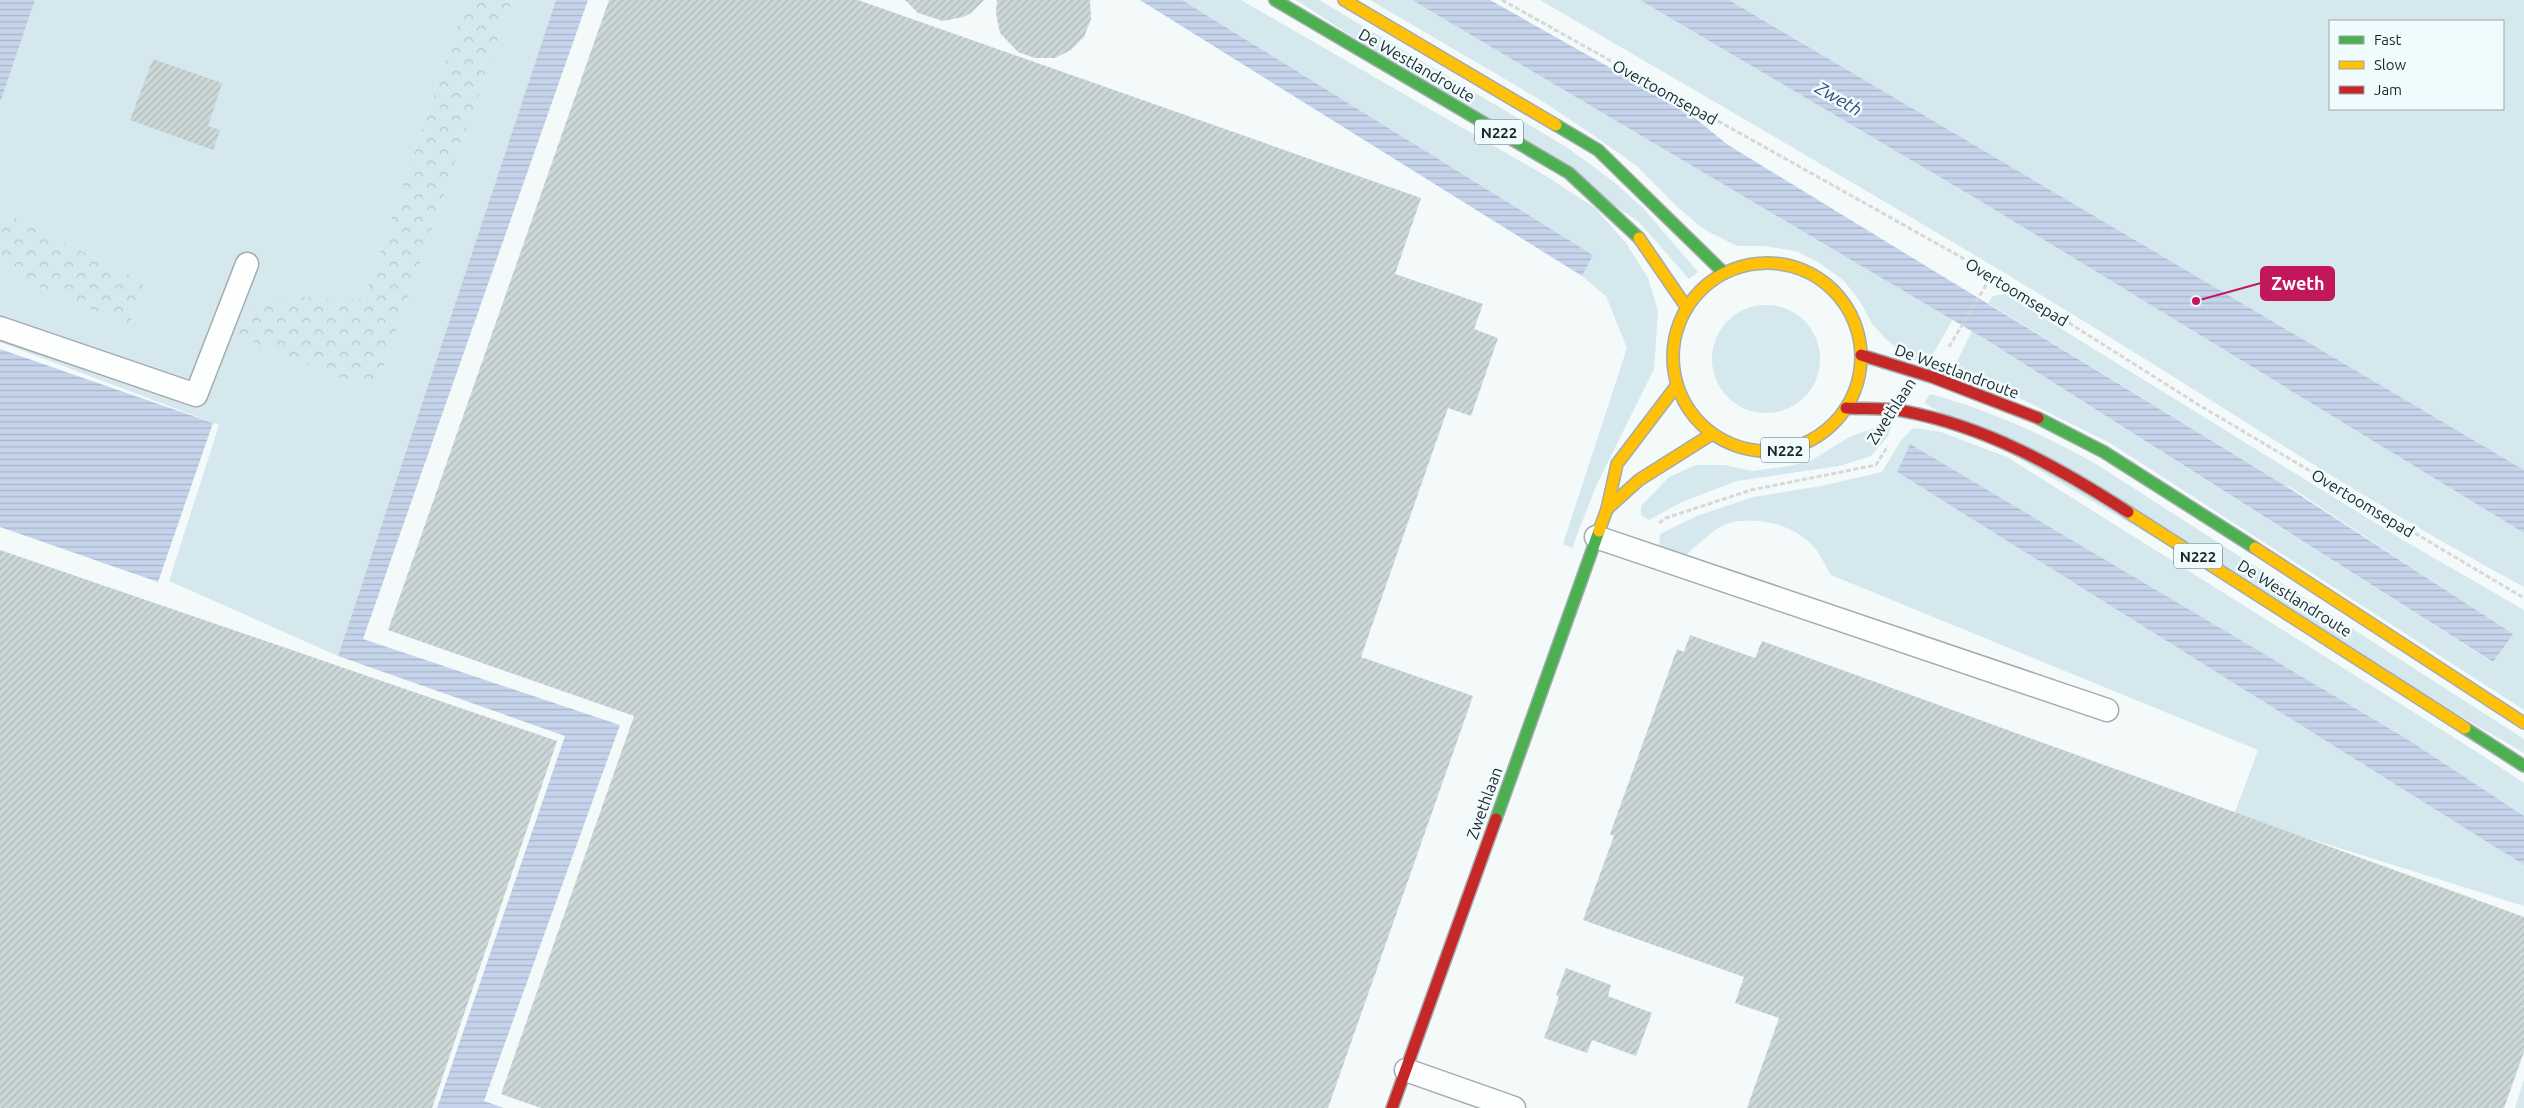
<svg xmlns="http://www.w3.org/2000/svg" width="2524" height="1108" font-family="Ubuntu,sans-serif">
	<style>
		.grass { fill: #d4e8ee; fill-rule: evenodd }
		.forest { fill: url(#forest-crowns) }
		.water { fill: url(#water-rules) }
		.building { fill: url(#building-hatch) }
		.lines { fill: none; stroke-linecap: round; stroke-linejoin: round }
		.lane-casing { stroke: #a4abad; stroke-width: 25 }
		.fast-casing { stroke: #a4abad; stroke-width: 14 }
		.slow-casing { stroke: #a4abad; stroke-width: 14 }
		.jam-casing { stroke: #a4abad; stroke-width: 14 }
		.path { stroke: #d6d8d9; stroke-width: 3; stroke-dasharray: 5 2.5; stroke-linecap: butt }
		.lane { stroke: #fdfefe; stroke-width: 22 }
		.fast { stroke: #4caf50; stroke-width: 11 }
		.slow { stroke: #ffc107; stroke-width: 11 }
		.jam { stroke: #c62828; stroke-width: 11 }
		.labels { text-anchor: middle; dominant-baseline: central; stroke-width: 5; stroke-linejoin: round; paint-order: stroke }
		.shield { fill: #f0fbfe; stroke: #5c6769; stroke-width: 1 }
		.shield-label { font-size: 15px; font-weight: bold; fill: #1c2729 }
		.street-label { font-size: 16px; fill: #1c2729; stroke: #f0fbfe }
		.water-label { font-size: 18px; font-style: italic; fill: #354b78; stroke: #f0fbfe }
		.leader { fill: none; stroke: #c2185b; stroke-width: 2 }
		.callout-dot { fill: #c2185b; stroke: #f0fbfe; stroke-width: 2 }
		.callout { fill: #c2185b; stroke: #c2185b; stroke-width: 2 }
		.callout-label { font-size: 18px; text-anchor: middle; font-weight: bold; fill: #fff }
	</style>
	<defs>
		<pattern id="forest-crowns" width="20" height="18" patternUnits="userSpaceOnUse" patternTransform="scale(1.25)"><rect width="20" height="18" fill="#d4e8ee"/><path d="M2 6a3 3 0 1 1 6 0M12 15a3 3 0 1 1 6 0" fill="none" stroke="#b5c7cc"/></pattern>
		<pattern id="water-rules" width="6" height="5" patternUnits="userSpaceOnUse" patternTransform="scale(1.25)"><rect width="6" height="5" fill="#c5d3eb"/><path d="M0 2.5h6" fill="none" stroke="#a9b5ca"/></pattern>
		<pattern id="building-hatch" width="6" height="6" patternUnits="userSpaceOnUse" patternTransform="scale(1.25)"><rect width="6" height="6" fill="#ccd7d7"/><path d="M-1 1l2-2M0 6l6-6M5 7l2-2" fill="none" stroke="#afb9b9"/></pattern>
	</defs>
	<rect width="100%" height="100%" fill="#f4f9fa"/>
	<g class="grass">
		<path d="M35,0H466L365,297L348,302L305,297L237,336L375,391L512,0H556L338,656L169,581L219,425L0,342V270L129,326L144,282L0,210V103Z"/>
		<path d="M1182,0H1241L1546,176L1595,208L1626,243L1648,278L1658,311L1654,369L1596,486L1572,548L1563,544L1627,348L1606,296L1582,276L1593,255Z"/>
		<path d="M1296,0H1319L1568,148L1614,182L1643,208L1698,272L1689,279L1638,221Z"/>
		<path d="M1370,0H1412L1953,319L1926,366L1905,355L1887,340L1872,324L1860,301L1843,280L1821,264L1796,251L1764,246H1737L1705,230L1676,206L1637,166L1596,137L1542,101Z"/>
		<path d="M1540,0H1640L1982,202L2524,533V587C2356,497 2199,390 2036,292C1872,193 1706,97 1540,0Z"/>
		<path d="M1729,0H2524V470ZM2330,21H2503V109H2330Z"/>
		<path d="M2005,294L2403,540L2524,610V710L2110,443L1997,387L1951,374L1972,331L2492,662L2512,634L2289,486V488L1988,303L1993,296Z"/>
		<circle cx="1766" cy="359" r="54"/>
		<path d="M1930,394C1989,410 2042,434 2096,464L2524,739V753L1924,403Z"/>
		<path d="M1891,427L1888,436L1871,456L1839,466L1737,481L1682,502L1649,520L1641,515V506L1669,477L1696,465H1725L1752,471L1790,466L1812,460L1851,436L1872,429Z"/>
		<path d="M1913,428L1941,432L2007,457L2477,752L2524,783V816L2407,739L1910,445L1897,472L2524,865V906L2234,815L2258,750L1831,575C1825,565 1820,553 1812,545C1793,524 1756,516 1729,523C1716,526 1694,548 1683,558L1659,547L1660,534L1697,516L1753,497L1821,486L1882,472L1902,439Z"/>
		<path d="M2524,1079V1108H2515Z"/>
	</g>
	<g class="forest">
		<path d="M466,0H512L375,391L237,336L245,313C265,304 282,298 304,297C328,297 341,304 365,297Z"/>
		<path d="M0,210L144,282L129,326L0,270Z"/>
	</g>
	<g class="water">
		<path d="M0,0H35L0,103Z"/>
		<path d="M556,0H588L363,639L620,725L484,1101L504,1108H437L565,736L338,656Z"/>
		<path d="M1140,0H1182L1593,255L1582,276Z"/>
		<path d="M1412,0H1490L1685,110L1728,145L2289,488L2513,634L2493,662L1985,339Z"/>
		<path d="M1640,0H1729L2524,470V533L1982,202Z"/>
		<path d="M0,349L213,423L158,582L0,527Z"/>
		<path d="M1910,444L2407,739L2524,816V865L1897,472Z"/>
	</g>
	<g class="building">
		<path d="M609,0H858L1421,198L1395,274L1483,304L1474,329L1498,338L1471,416L1448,408L1361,657L1473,696L1328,1108H541L501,1094L634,716L388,630Z"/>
		<path d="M905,0H984L971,13L963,17L943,21L918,13Z"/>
		<path d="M997,0H1090L1091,19L1084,37L1071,50L1055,58H1035L1018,52L1000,33L996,13Z"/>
		<path d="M153,59L222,83L208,126L220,130L213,150L130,120Z"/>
		<path d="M0,550L557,741L432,1108H0Z"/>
		<path d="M1690,635L1755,658L1762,641L2524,917V1052L2504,1108H1747L1779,1018L1735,1003L1744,977L1583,920L1614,836L1610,834L1677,649L1684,652Z"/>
		<path d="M1566,968L1611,985L1608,996L1652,1013L1636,1056L1592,1040L1587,1053L1544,1038L1559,997L1556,995Z"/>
	</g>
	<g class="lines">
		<defs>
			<g id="lane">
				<path d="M0,328L196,395L247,264"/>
				<path d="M1596,537L2107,710"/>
				<path d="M1406,1070L1514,1108"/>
			</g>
			<g id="fast">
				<path d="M1275,0L1569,173L1639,238"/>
				<path d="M1556,125L1598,150L1724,273"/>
				<path d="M2038,418L2104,452L2255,548"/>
				<path d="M2465,728L2524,766"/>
				<path d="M1496,819L1599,531"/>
			</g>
			<g id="slow">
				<path d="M1344,0L1556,125"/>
				<path d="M1639,238L1687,308"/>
				<circle cx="1767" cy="357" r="94"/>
				<path d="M1607,509L1639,480L1712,434"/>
				<path d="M2128,512L2465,728"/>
				<path d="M1599,531L1607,509L1617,464L1677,385"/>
				<path d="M2255,548L2524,723"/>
			</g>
			<g id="jam">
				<path d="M1861,355L1932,377L2038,418"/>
				<path d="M1846,408C1865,409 1884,408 1903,411C1985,426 2060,468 2128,512"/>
				<path d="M1392,1108L1496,819"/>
			</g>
		</defs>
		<use href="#lane" class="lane-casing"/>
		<use href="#fast" class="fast-casing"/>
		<use href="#slow" class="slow-casing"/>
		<use href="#jam" class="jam-casing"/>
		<g class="path">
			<path d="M1502,0L1993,275L2199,405L2524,598"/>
			<path d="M1949,347L1992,275"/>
			<path d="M1659,523L1666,518L1751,490L1876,465L1888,446"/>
		</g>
		<use href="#lane" class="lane"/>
		<use href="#fast" class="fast"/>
		<use href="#slow" class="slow"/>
		<use href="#jam" class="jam"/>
	</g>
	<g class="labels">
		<g class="shield">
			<rect x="1475" y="119.5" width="48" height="25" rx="4"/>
			<rect x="1761" y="437.5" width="48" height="25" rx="4"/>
			<rect x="2174" y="543.5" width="48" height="25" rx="4"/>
		</g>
		<g class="shield-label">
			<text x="1499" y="132">N222</text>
			<text x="1785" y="450">N222</text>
			<text x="2198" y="556">N222</text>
		</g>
		<g class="street-label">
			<text transform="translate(1417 65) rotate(30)">De Westlandroute</text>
			<text transform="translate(1665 92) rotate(29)">Overtoomsepad</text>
			<text transform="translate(2017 292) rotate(31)">Overtoomsepad</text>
			<text transform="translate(1957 371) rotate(20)">De Westlandroute</text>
			<text transform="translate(1891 411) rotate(-57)">Zwethlaan</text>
			<text transform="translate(2363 503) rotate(31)">Overtoomsepad</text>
			<text transform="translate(2295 598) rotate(32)">De Westlandroute</text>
			<text transform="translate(1484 803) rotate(-70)">Zwethlaan</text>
		</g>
		<g class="water-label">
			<text transform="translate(1839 98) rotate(30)">Zweth</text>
		</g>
	</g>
	<path class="leader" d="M2196 301L2261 283"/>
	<circle class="callout-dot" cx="2196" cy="301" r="5"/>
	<rect class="callout" x="2261" y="267" width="73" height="33" rx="5"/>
	<g class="callout-label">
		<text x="2298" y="290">Zweth</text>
	</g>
	<rect x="2329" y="20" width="175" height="90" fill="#f0fbfe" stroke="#9ba6a9"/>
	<rect x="2339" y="36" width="25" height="8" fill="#4caf50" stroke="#9ba6a9"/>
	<text x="2374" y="45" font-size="15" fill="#1c2729">Fast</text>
	<rect x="2339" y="61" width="25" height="8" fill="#ffc107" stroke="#9ba6a9"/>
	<text x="2374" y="70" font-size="15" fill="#1c2729">Slow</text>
	<rect x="2339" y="86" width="25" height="8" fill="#c62828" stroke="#9ba6a9"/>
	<text x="2374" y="95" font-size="15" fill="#1c2729">Jam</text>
</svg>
